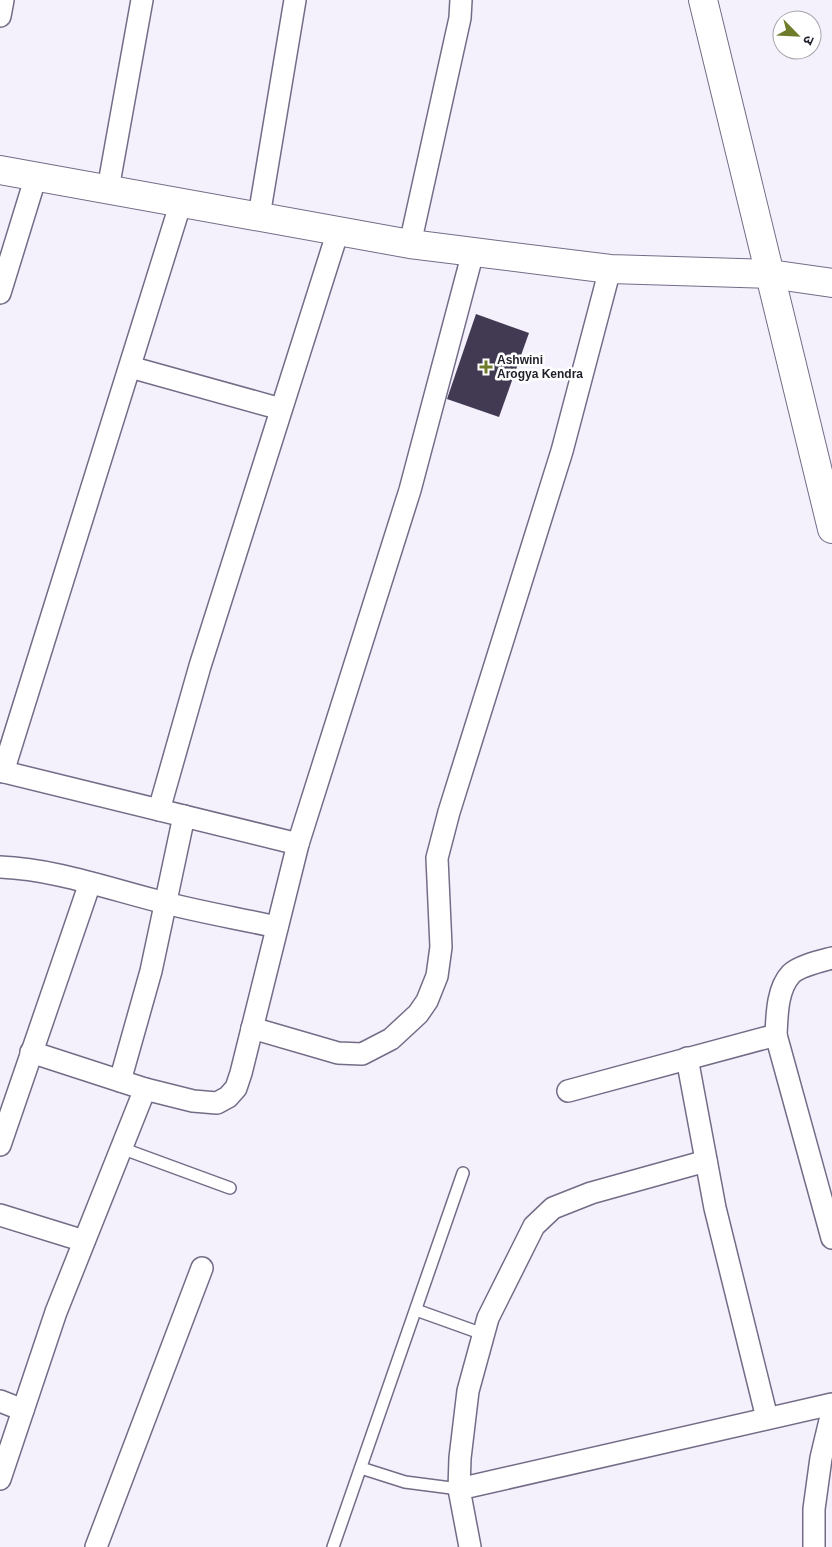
<svg xmlns="http://www.w3.org/2000/svg" width="832" height="1547" font-family="Helvetica,'Noto Sans Devanagari',sans-serif">
	<style>
		.building { fill: #423a53 }
		.lines { fill: none; stroke-linecap: round; stroke-linejoin: round }
		.lane-casing { stroke: #746c87; stroke-width: 14 }
		.street-casing { stroke: #746c87; stroke-width: 24 }
		.secondary-casing { stroke: #746c87; stroke-width: 30 }
		.lane { stroke: #fff; stroke-width: 11 }
		.street { stroke: #fff; stroke-width: 21 }
		.secondary { stroke: #fff; stroke-width: 28 }
		.poi-dot { fill: #6e7c29; stroke: #fff; stroke-width: 2 }
		.labels { text-anchor: middle; dominant-baseline: central; stroke-width: 5; stroke-linejoin: round; paint-order: stroke }
		.poi-label { font-size: 12px; font-weight: bold; fill: #221f2a; stroke: #fff; text-anchor: start }
	</style>
	<rect width="100%" height="100%" fill="#f4f1fd"/>
	<path class="building" d="M476,314L529,333L499,417L447,399Z"/>
	<g class="lines">
		<defs>
			<g id="lane">
				<path d="M121,1148L230,1188"/>
				<path d="M416,1310L483,1334"/>
				<path d="M361,1468L405,1482L459,1489"/>
				<path d="M333,1547L463,1173"/>
			</g>
			<g id="street">
				<path d="M0,16L3,0"/>
				<path d="M108,189L142,0"/>
				<path d="M259,216L295,0"/>
				<path d="M410,244L460,18L461,0"/>
				<path d="M0,293L36,176"/>
				<path d="M130,367L281,409"/>
				<path d="M0,771L298,844"/>
				<path d="M3,772L181,202"/>
				<path d="M159,810L200,666L338,231"/>
				<path d="M0,867C52,869 104,887 154,900C194,911 236,918 277,927"/>
				<path d="M832,958C821,961 799,966 791,974C777,989 777,1015 776,1035L832,1238"/>
				<path d="M252,1028L338,1053L362,1054L391,1039L418,1014L427,1001L437,976L441,947L437,858L449,812L562,451L610,269"/>
				<path d="M31,1052L145,1089L193,1101L217,1103L228,1097L236,1088L241,1073L298,844L410,490L473,252"/>
				<path d="M687,1058L715,1208L767,1418"/>
				<path d="M120,1081L151,971L184,816"/>
				<path d="M568,1091L776,1035"/>
				<path d="M0,1145L90,883"/>
				<path d="M0,1215L84,1241"/>
				<path d="M0,1401L23,1410"/>
				<path d="M0,1479L56,1312L145,1089"/>
				<path d="M459,1489L460,1458L468,1391L488,1318L534,1226L553,1208L591,1193L706,1161"/>
				<path d="M96,1547L202,1268"/>
				<path d="M470,1547L459,1489L832,1404"/>
				<path d="M814,1547V1509L821,1458L832,1412"/>
			</g>
			<g id="secondary">
				<path d="M703,0L832,529"/>
				<path d="M0,170L410,244L610,269L770,274L832,283"/>
			</g>
		</defs>
		<use href="#lane" class="lane-casing"/>
		<use href="#street" class="street-casing"/>
		<use href="#secondary" class="secondary-casing"/>
		<use href="#lane" class="lane"/>
		<use href="#street" class="street"/>
		<use href="#secondary" class="secondary"/>
	</g>
	<path class="poi-dot" d="M483.5 359.5h5v5h5v5h-5v5h-5v-5h-5v-5h5z"/>
	<g class="labels">
		<g class="poi-label">
			<text x="497" y="360">Ashwini<tspan x="497" dy="14">Arogya Kendra</tspan></text>
		</g>
	</g>
	<g transform="translate(797 35) rotate(114)"><circle r="24" fill="#ffffff" stroke="#a7a5aa"/>
	<path d="M0-4L9 19L0 12L-9 19Z" fill="#6e7c29"/>
	<text y="-8" font-size="14" font-weight="bold" text-anchor="middle" fill="#221f2a">उ</text>
	</g>
</svg>
